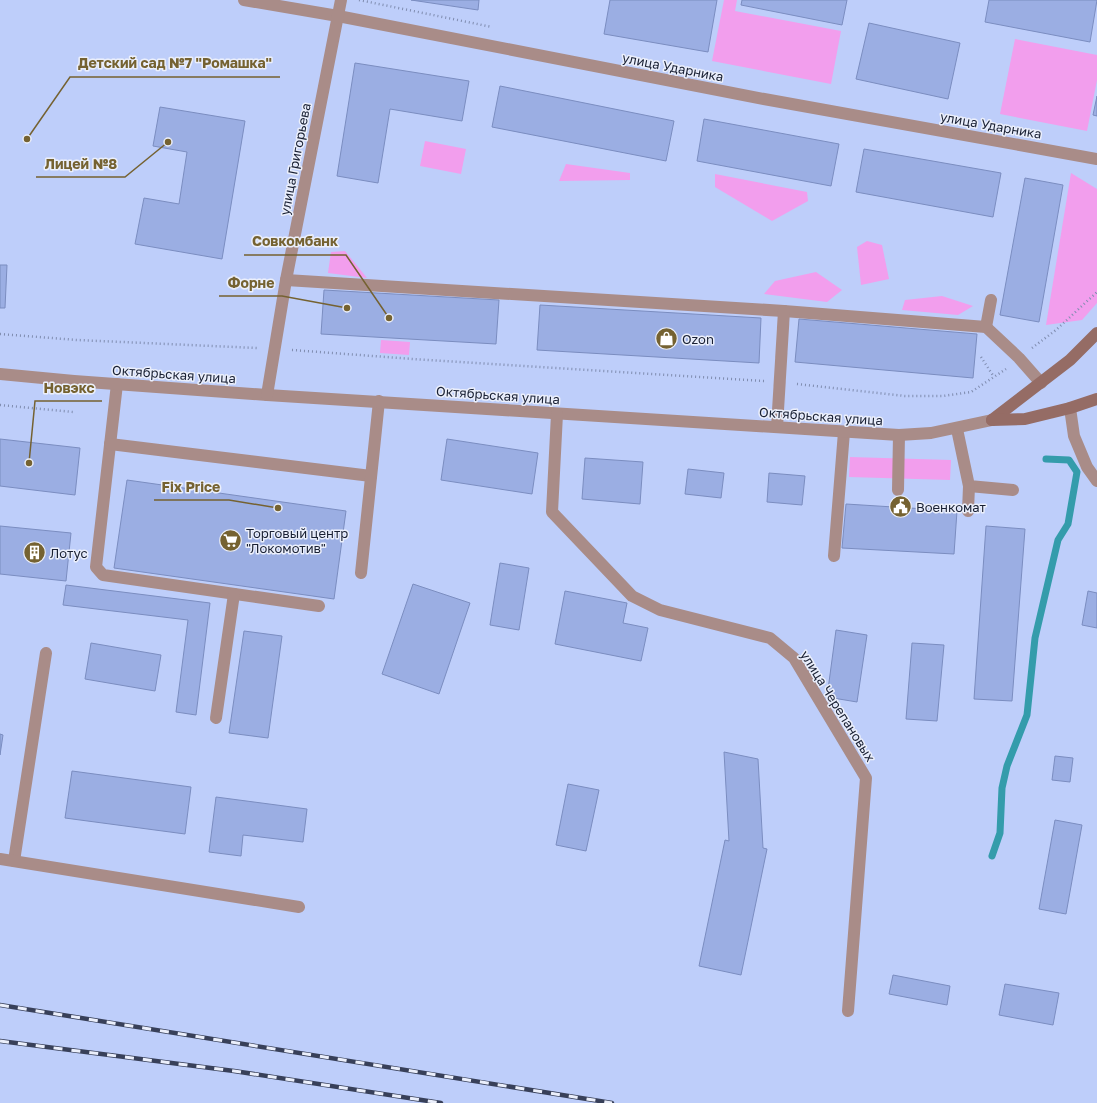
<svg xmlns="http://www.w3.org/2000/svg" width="1097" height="1103" font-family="'Golos Text',sans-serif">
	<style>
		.green { fill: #f29eed }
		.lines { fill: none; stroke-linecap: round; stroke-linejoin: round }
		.stream { stroke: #349cab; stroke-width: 7 }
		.building { fill: #9baee3; stroke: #7b8dc0 }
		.path { stroke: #7f8caf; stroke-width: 2.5; stroke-dasharray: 1 3; stroke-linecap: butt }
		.lane { stroke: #a98c88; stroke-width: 12 }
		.street { stroke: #a98c88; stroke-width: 12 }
		.secondary { stroke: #956c65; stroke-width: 12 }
		.rail-casing { stroke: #384059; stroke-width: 4.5 }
		.rail { stroke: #ebeffb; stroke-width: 3; stroke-dasharray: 9; stroke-linecap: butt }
		.labels { text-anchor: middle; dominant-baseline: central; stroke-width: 3; stroke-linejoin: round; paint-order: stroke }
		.street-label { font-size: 13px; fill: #192034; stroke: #ebeffb }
		.poi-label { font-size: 13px; fill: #192034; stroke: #ebeffb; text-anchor: start }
		.leader { fill: none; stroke: #756231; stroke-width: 1.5 }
		.callout-dot { fill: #756231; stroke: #ebeffb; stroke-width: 1.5 }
		.callout-label { font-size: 14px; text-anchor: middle; font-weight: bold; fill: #756231; stroke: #ebeffb; stroke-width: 3; stroke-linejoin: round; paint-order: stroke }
	</style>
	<rect width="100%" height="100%" fill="#becefa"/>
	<g class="green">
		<path d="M724,0H737L735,11L841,31L831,84L712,61Z"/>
		<path d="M1015,39L1097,55V80L1087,131L1000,114Z"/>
		<path d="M425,141L466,149L461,174L420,166Z"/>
		<path d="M566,164L630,173V180L559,181Z"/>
		<path d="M1071,173L1097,189V303L1082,320L1046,325Z"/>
		<path d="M715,174L807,192L808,201L772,221L715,187Z"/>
		<path d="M867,241L882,245L889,279L861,285L857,247Z"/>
		<path d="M345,251L367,278L328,273L331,252Z"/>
		<path d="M816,272L842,290L827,302L764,294L775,281Z"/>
		<path d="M942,296L973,306L958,315L902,310L905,300Z"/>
		<path d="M381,340L410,342L409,355L380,353Z"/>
		<path d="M850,457L951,460L950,480L849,477Z"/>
	</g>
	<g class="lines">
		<path class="stream" d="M992,856L1000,833L1002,788L1007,766L1027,715L1035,638L1058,540L1068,524L1077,472L1069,460L1046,459"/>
	</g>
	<g class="building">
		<path d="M411,0H479L478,10Z"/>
		<path d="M610,0H717L708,52L604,34Z"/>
		<path d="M742,0H847L842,25L741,5Z"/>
		<path d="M989,0H1097L1090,42L985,22Z"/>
		<path d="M869,23L960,43L948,99L856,79Z"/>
		<path d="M355,63L469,81L462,121L390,109L378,183L337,176Z"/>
		<path d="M500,86L674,121L666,161L492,127Z"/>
		<path d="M1097,96V116L1093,115Z"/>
		<path d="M160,107L245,121L222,259L135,244L144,198L179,204L187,152L153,146Z"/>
		<path d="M704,119L839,144L831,186L697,161Z"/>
		<path d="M864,149L1001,173L993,217L856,192Z"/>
		<path d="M1025,178L1063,185L1039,322L1000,315Z"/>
		<path d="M0,265H7L5,308H0Z"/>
		<path d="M324,290L499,300L496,344L321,334Z"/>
		<path d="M540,305L761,318L759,363L537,350Z"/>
		<path d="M799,319L977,334L973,378L795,362Z"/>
		<path d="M0,439L80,448L75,495L0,486Z"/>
		<path d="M447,439L538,453L532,494L441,480Z"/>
		<path d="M585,458L643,462L640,504L582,499Z"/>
		<path d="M688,469L724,473L721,498L685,494Z"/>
		<path d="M769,473L805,476L802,505L767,502Z"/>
		<path d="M127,480L346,511L334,599L114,568Z"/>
		<path d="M846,504L957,511L954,554L842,548Z"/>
		<path d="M0,526L71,533L66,581L0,574Z"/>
		<path d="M986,526L1025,529L1012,701L974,699Z"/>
		<path d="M500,563L529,568L519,630L490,625Z"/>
		<path d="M413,584L470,603L439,694L382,674Z"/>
		<path d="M66,585L210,603L196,715L176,712L188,620L63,605Z"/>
		<path d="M565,591L627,603L623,623L648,628L641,661L555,644Z"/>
		<path d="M1088,591L1097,593V628L1082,625Z"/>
		<path d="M836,630L867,635L857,702L827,697Z"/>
		<path d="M244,631L282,636L268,738L229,733Z"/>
		<path d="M91,643L161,655L155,691L85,679Z"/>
		<path d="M912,643L944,645L937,721L906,719Z"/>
		<path d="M0,734L3,735L0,755Z"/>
		<path d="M724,752L758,759L763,848L767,849L741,975L699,966L725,840L729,841Z"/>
		<path d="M1055,756L1073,758L1070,782L1052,780Z"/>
		<path d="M72,771L191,787L185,834L65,818Z"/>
		<path d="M568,784L599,790L586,851L556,845Z"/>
		<path d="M216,797L307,809L303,842L243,835L241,856L209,852Z"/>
		<path d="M1055,820L1082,825L1066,914L1039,909Z"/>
		<path d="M893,975L950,986L947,1005L889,994Z"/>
		<path d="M1005,984L1059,993L1053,1025L999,1015Z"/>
	</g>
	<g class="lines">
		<g class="path">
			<path d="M359,0L492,27"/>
			<path d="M0,334L77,340L257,348"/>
			<path d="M1032,348L1056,330L1097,292"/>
			<path d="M292,350L413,359L764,381"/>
			<path d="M981,357L994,377"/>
			<path d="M797,384L905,396H943L971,392L1006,369"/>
			<path d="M0,405L73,412"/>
		</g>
		<g class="lane">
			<path d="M286,280L784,311L986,327L1019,358L1041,383"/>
			<path d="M986,327L991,300"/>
			<path d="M117,384L96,567L103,575L319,606"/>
			<path d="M777,427L784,311"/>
			<path d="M957,429L969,486L1013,490"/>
			<path d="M110,444L371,476"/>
			<path d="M898,490L899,435"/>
			<path d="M968,511L969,486"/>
			<path d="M834,556L844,432"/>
			<path d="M361,573L379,401"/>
			<path d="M216,718L234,594"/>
			<path d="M14,861L46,653"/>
		</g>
		<g class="street">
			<path d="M244,0L338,16L764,99L1097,159"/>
			<path d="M0,374L74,381L267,395L899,435L931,433L992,420"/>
			<path d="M267,395L286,280L341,0"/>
			<path d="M1070,408L1074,436L1087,467L1097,481"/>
			<path d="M557,414L552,512L632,596L660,610L770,638L794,658L866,778L848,1011"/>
			<path d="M0,859L299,907"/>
		</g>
		<g class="secondary">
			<path d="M992,420L1070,360L1097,333"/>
			<path d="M992,420L1025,419L1070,408L1097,399"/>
		</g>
		<defs>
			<g id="rail">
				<path d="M0,1005L612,1103"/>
				<path d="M0,1041L234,1071L441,1103"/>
			</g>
		</defs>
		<use href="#rail" class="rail-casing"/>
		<use href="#rail" class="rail"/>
	</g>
	<defs>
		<symbol id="shop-disc" viewBox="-11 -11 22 22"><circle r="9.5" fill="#756231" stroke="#ebeffb"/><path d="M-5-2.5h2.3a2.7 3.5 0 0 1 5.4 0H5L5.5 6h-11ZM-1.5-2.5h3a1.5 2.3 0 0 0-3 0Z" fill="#fff"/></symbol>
		<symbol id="civic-disc" viewBox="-11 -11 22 22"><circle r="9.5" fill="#756231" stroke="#ebeffb"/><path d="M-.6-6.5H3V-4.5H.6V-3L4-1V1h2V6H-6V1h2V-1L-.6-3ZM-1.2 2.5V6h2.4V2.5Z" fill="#fff"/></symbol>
		<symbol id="supermarket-disc" viewBox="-11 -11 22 22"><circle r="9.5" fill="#756231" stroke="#ebeffb"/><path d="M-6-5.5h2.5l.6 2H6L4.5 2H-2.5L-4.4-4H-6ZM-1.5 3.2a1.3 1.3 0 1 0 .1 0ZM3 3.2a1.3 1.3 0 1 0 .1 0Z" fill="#fff"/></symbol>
		<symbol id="building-disc" viewBox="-11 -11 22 22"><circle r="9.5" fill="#756231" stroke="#ebeffb"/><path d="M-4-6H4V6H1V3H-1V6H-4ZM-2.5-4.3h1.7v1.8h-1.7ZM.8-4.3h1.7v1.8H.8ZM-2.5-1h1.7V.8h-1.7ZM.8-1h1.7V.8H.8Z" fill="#fff"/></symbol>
	</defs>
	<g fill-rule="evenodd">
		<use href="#shop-disc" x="654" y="326" width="25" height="25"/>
		<use href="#civic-disc" x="888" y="494" width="25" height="25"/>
		<use href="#supermarket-disc" x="218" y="528" width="25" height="25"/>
		<use href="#building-disc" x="22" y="540" width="25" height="25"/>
	</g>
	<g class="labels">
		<g class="street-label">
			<text transform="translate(673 67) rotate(11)">улица Ударника</text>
			<text transform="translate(991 125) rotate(10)">улица Ударника</text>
			<text transform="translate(295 159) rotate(-79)">улица Григорьева</text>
			<text transform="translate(174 374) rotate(4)">Октябрьская улица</text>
			<text transform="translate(498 395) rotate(4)">Октябрьская улица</text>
			<text transform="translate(821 416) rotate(4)">Октябрьская улица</text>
			<text transform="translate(838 706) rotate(58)">улица Черепановых</text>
		</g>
		<g class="poi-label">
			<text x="682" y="339">Ozon</text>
			<text x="916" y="507">Военкомат</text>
			<text x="246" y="533">Торговый центр<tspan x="246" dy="15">"Локомотив"</tspan></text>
			<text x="50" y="553">Лотус</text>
		</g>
	</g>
	<path class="leader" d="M27 139L70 77H280M168 142L125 177H36M389 318L346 255H244M347 308L282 296H219M29 463L35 401H102M278 508L229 500H154"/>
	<g class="callout-dot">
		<circle cx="27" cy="139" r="4"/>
		<circle cx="168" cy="142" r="4"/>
		<circle cx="389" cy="318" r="4"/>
		<circle cx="347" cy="308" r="4"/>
		<circle cx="29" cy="463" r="4"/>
		<circle cx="278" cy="508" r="4"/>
	</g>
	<g class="callout-label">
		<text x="175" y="68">Детский сад №7 "Ромашка"</text>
		<text x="81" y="169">Лицей №8</text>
		<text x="295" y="246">Совкомбанк</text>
		<text x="251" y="288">Форне</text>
		<text x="69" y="393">Новэкс</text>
		<text x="191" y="492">Fix Price</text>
	</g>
</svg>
